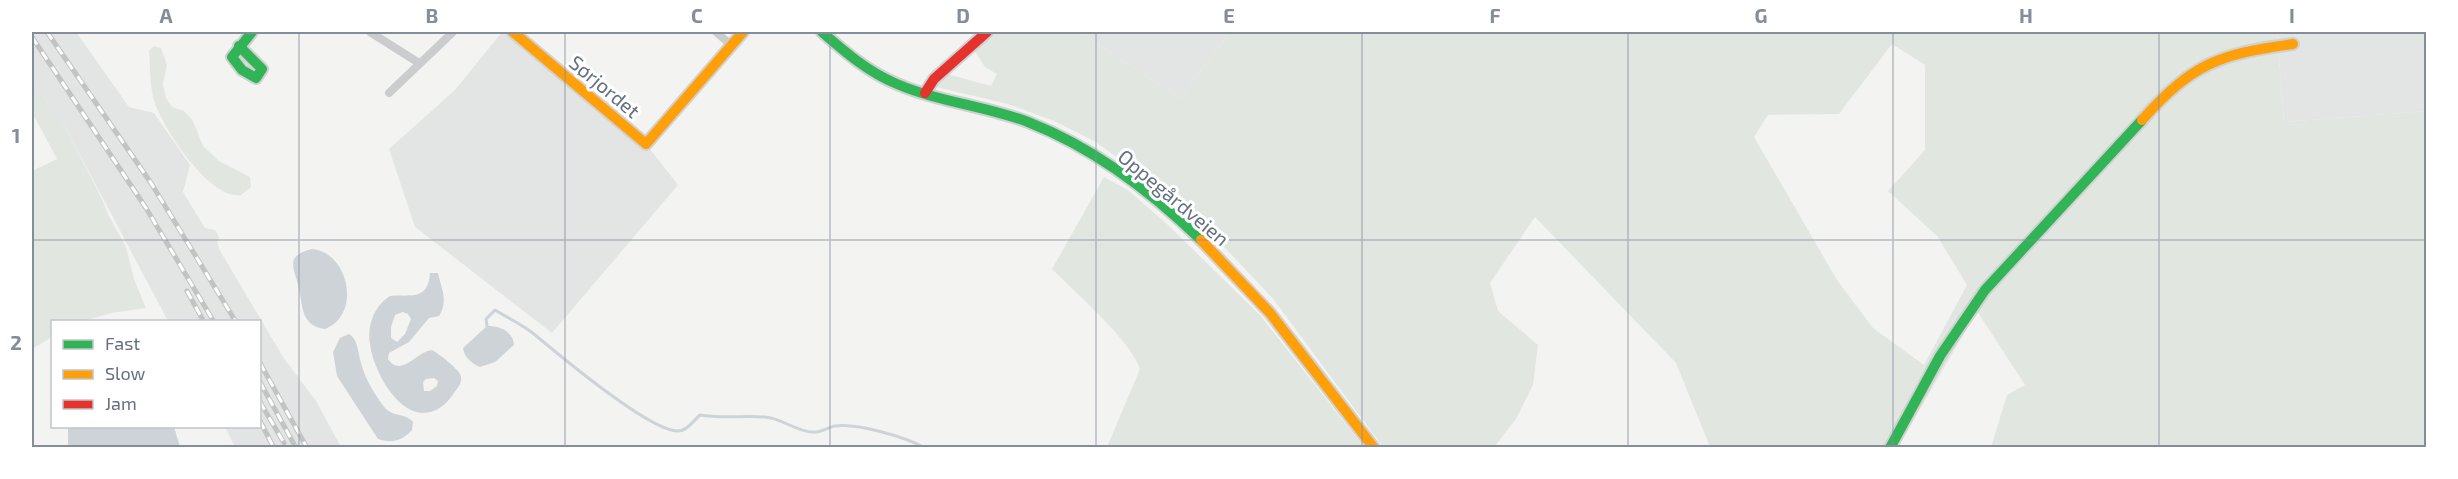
<svg xmlns="http://www.w3.org/2000/svg" width="2458" height="479" font-family="'Exo 2',sans-serif">
	<style>
		.built { fill: #e3e4e4 }
		.green { fill: #e2e6e0; fill-rule: evenodd }
		.water { fill: #cdd3d7; fill-rule: evenodd }
		.lines { fill: none; stroke-linecap: round; stroke-linejoin: round }
		.stream { stroke: #cdd3d7; stroke-width: 3 }
		.fast-casing { stroke: #d0d1d1; stroke-width: 14 }
		.slow-casing { stroke: #d0d1d1; stroke-width: 14 }
		.jam-casing { stroke: #d0d1d1; stroke-width: 14 }
		.street { stroke: #cbcccd; stroke-width: 8 }
		.fast { stroke: #30b455; stroke-width: 10 }
		.slow { stroke: #ff9f0a; stroke-width: 10 }
		.jam { stroke: #e5322d; stroke-width: 10 }
		.rail-casing { stroke: #c2c3c3; stroke-width: 5 }
		.rail { stroke: #fff; stroke-width: 3; stroke-dasharray: 9; stroke-linecap: butt }
		.grid { fill: none; stroke: #848e9b; stroke-width: 1.5; stroke-opacity: 0.55 }
		.labels { text-anchor: middle; dominant-baseline: central; stroke-width: 6; stroke-linejoin: round; paint-order: stroke }
		.street-label { font-size: 20px; fill: #646f81; stroke: #fff }
		.neatline { fill: none; stroke: #848e9b; stroke-width: 2 }
		.grid-label { font-size: 20px; text-anchor: middle; font-weight: bold; fill: #848e9b }
	</style>
	<rect width="100%" height="100%" fill="#f3f4f2"/>
	<g class="built">
		<path d="M32,32H76L129,107L154,113L190,165L183,192L205,228L215,230L219,237L217,242L219,249L283,357L316,401L341,447H235L225,427L260,426V322L168,321L64,125L32,81Z"/>
		<path d="M502,32H513L646,144L678,185L552,333L415,227L389,149L455,90Z"/>
		<path d="M1079,32H1230L1180,98Z"/>
		<path d="M2277,32H2426V111L2284,122Z"/>
	</g>
	<g class="green">
		<path d="M994,32H1079L1180,98L1230,32H2277L2284,122L2426,111V447H1991L2007,395L2025,385L1977,311L1898,447H1710L1676,363L1535,217L1490,283L1498,311L1538,345L1533,385L1516,419L1494,447H1383L1274,300L1247,271L1224,247L1134,170L1096,142L1054,121L1008,104L936,87L947,74L991,86L997,74L985,67L974,50ZM1892,44L1925,65V150L1888,191L1937,236L1967,285L1924,365L1873,328L1837,280L1754,137L1768,115L1839,114Z"/>
		<path d="M154,46L161,48L167,65L163,84L166,98L172,107L184,111L193,121L203,146L219,161L250,177L251,187L241,195C210,201 160,125 153,97C150,82 150,66 149,51Z"/>
		<path d="M32,81L64,125L101,197L109,216L126,247L134,279L146,308L112,313L83,321L52,322V337L32,349V171L57,159L32,112Z"/>
		<path d="M1104,177L1128,190L1168,225L1260,315L1364,447H1107L1140,369C1132,342 1075,292 1052,269Z"/>
	</g>
	<g class="water">
		<path d="M312,249C349,252 362,315 325,329C301,326 303,307 299,289C296,271 282,256 312,249Z"/>
		<path d="M430,273H438C441,288 449,301 439,316L429,318L409,342L389,353L388,359C401,378 416,352 432,350C438,353 457,368 460,374C463,379 460,386 456,390C452,396 447,403 441,407C405,432 373,372 370,344C367,326 374,306 390,296C409,294 428,302 430,273ZM403,312L408,314L411,319L405,334L397,342L391,338V327L395,315ZM434,378L438,381L437,386L430,391H424L423,382L426,379Z"/>
		<path d="M487,326C500,326 513,331 514,345L495,362L480,367C472,364 464,357 463,348Z"/>
		<path d="M349,334C358,339 358,353 361,363C365,379 375,395 385,408C393,417 406,413 413,422L412,430C403,440 392,444 378,439L337,376L333,352L340,338Z"/>
		<path d="M68,426L174,427L180,447H68Z"/>
	</g>
	<g class="lines">
		<path class="stream" d="M487,326L486,319L495,310C508,318 523,325 534,334C559,355 650,431 678,431C687,431 694,420 700,415C724,419 743,415 765,417C782,418 796,432 813,432C821,433 828,427 835,426C857,423 906,437 925,448"/>
		<defs>
			<g id="fast">
				<path d="M822,32C845,52 868,72 897,84C939,102 986,106 1028,122C1092,147 1152,192 1201,240"/>
				<path d="M239,46L262,69L256,78L242,70L232,57L252,32"/>
				<path d="M1890,448L1940,356L1985,290L2142,120"/>
			</g>
			<g id="slow">
				<path d="M513,32L646,144L743,32"/>
				<path d="M2142,120C2193,63 2219,54 2293,44"/>
				<path d="M1201,240L1270,313L1374,448"/>
			</g>
			<path id="jam" d="M925,93L934,79L987,32"/>
		</defs>
		<use href="#fast" class="fast-casing"/>
		<use href="#slow" class="slow-casing"/>
		<use href="#jam" class="jam-casing"/>
		<g class="street">
			<path d="M370,32L419,63"/>
			<path d="M716,32L731,45"/>
			<path d="M389,93L453,32"/>
		</g>
		<use href="#fast" class="fast"/>
		<use href="#slow" class="slow"/>
		<use href="#jam" class="jam"/>
		<defs>
			<g id="rail">
				<path d="M47,32L151,183L236,322"/>
				<path d="M32,37L146,208L214,322"/>
				<path d="M187,291L204,322"/>
				<path d="M260,363L307,448"/>
				<path d="M260,382L296,448"/>
				<path d="M260,402L284,443"/>
				<path d="M260,421L274,448"/>
			</g>
		</defs>
		<use href="#rail" class="rail-casing"/>
		<use href="#rail" class="rail"/>
	</g>
	<path class="grid" d="M299,32V448M565,32V448M830,32V448M1096,32V448M1362,32V448M1628,32V448M1893,32V448M2159,32V448M32,240H2426"/>
	<g class="labels">
		<g class="street-label">
			<text transform="translate(605 86) rotate(40)">Sørjordet</text>
			<text transform="translate(1174 197) rotate(40)">Oppegårdveien</text>
		</g>
	</g>
	<rect width="2458" height="479" fill="none" stroke="#ffffff" stroke-width="66"/>
	<rect x="51" y="320" width="210" height="108" fill="#ffffff" stroke="#c1c5cd" stroke-width="1.5"/>
	<rect x="63" y="340" width="30" height="9" fill="#30b455" stroke="#c1c5cd" stroke-width="1.5"/>
	<text x="105" y="350" font-size="18" fill="#646f81">Fast</text>
	<rect x="63" y="370" width="30" height="9" fill="#ff9f0a" stroke="#c1c5cd" stroke-width="1.5"/>
	<text x="105" y="380" font-size="18" fill="#646f81">Slow</text>
	<rect x="63" y="400" width="30" height="9" fill="#e5322d" stroke="#c1c5cd" stroke-width="1.5"/>
	<text x="105" y="410" font-size="18" fill="#646f81">Jam</text>
	<rect x="33" y="33" width="2392" height="413" class="neatline"/>
	<g class="grid-label">
		<text x="166" y="23">A</text>
		<text x="432" y="23">B</text>
		<text x="697" y="23">C</text>
		<text x="963" y="23">D</text>
		<text x="1229" y="23">E</text>
		<text x="1495" y="23">F</text>
		<text x="1761" y="23">G</text>
		<text x="2026" y="23">H</text>
		<text x="2292" y="23">I</text>
		<text x="16" y="143">1</text>
		<text x="16" y="350">2</text>
	</g>
</svg>
